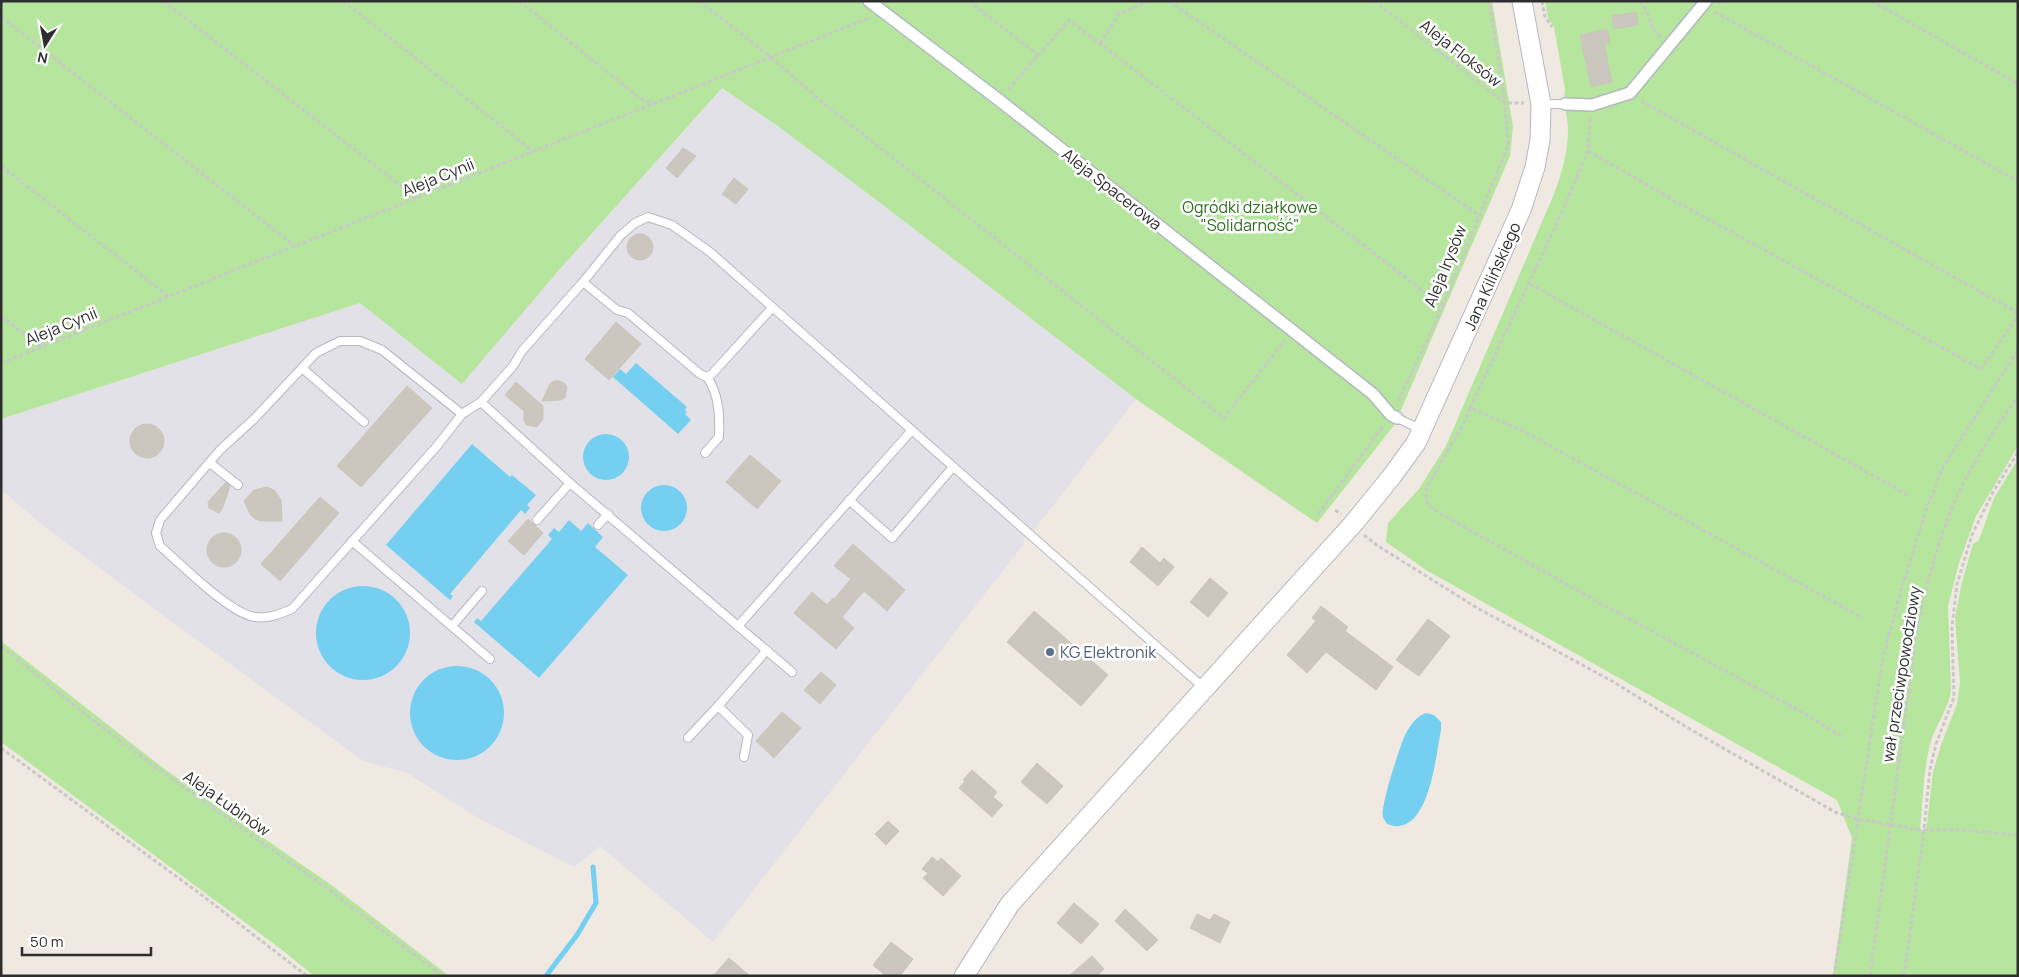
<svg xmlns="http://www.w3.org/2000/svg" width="2019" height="977" font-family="Manrope,sans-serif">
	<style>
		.industrial { fill: #e3e1e8 }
		.green { fill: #b6e59e }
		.water { fill: #75cff0 }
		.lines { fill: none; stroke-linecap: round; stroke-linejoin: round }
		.stream { stroke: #75cff0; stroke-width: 5 }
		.building { fill: #cbc7bf; stroke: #cbc5ba }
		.service-casing { stroke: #b4b7c1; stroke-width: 10 }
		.pedestrian-casing { stroke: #b4b7c1; stroke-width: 14 }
		.tertiary-casing { stroke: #b4b7c1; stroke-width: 21 }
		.path { stroke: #c9c9c9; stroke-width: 3; stroke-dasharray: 4 2.5; stroke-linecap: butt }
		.service { stroke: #fff; stroke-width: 8 }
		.pedestrian { stroke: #fff; stroke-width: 11 }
		.tertiary { stroke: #fff; stroke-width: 19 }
		.service-dot { fill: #5c6f8a; stroke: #fff; stroke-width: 2 }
		.labels { text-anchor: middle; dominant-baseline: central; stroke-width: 5; stroke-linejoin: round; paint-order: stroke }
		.street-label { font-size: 16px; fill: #2e2e2e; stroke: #fff }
		.park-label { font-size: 16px; fill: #2c6e1b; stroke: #fff }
		.service-label { font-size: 16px; fill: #4e5e75; stroke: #fff; text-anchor: start }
	</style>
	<rect width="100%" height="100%" fill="#efe9e1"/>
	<path class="industrial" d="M722,88L779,127L879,202L1136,399L1034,530L1032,529L1024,538L1023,545L713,942L600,846L574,867L478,818L407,773L363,761L137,596L50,531L1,490V419L360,303L462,383L559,270Z"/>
	<g class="green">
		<path d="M1,1H1492L1513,126L1510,156L1395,424L1317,523L1136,399L879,202L779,127L722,88L559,270L462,384L360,303L1,419Z"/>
		<path d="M1545,1H2018V446L1976,516L1959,563L1948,606L1951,691C1948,710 1935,726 1930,744C1923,772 1923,801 1920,829L1926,832L1933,772L1941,745L1957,704L1960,682L1955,618L1962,582L1973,544L1979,540L1994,498L2018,459V976H1833L1852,838L1837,800L1426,570L1386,542L1388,523L1419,489L1446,446L1554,194C1562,173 1568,152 1568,129C1568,116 1562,102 1565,89L1554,27L1548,18Z"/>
		<path d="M1,641L163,768L334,887L449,976H314L281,949L1,742Z"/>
	</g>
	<g class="water">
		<path d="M636,363L687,407L685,410L687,412L685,414L691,420L678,434L613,377L620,369L626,374Z"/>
		<circle cx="606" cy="457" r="23"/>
		<path d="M472,444L510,477L512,475L536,495L527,505L530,508L525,514L521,510L450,594L453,596L450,600L386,545Z"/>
		<circle cx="664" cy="508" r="23"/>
		<path d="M569,520L581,531L588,523L603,537L595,547L628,575L539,678L474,622L477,618L481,621L552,539L548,535L554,528L559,532Z"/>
		<circle cx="363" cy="633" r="47"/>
		<circle cx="457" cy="713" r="47"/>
		<path d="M1426,713L1434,715L1441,722V730C1436,755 1430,823 1399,826C1395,827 1391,825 1387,824C1386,822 1384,820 1383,817C1380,807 1400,746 1405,735C1410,726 1416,716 1426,713Z"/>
	</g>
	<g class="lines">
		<path class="stream" d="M546,976L577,935L596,903L593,867"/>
	</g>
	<g class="building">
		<path d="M1636,12L1638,25L1614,29L1612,16Z"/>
		<path d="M1607,29L1610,43L1604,44L1612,82L1591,87L1580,35Z"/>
		<path d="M683,148L696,156L677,178L666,168Z"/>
		<path d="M734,178L748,189L736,204L722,194Z"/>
		<circle cx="640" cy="247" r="13"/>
		<path d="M616,322L641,344L609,380L585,359Z"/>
		<path d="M554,381H559L564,383L567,387L565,397L561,400L542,401L550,384Z"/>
		<path d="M516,382L543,406V419L537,427L527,425L524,421V411L505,395Z"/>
		<path d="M407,386L432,408L361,487L337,466Z"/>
		<circle cx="147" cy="441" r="17"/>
		<path d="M750,455L781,481L757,509L726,482Z"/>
		<path d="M226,482L230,486L223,507L219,513L209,508L208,502Z"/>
		<path d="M267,487L274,490L281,500L282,521H261L255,519L250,514L244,501L254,490Z"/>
		<path d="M320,497L339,513L280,581L261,564Z"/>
		<path d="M528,519L543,533L524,555L508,541Z"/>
		<circle cx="224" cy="550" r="17"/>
		<path d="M853,544L905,590L887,611L864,591L842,617L854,628L836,649L794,613L812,592L827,605L833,598L834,599L851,579L834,566Z"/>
		<path d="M1142,547L1160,563L1164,558L1174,567L1158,586L1130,562Z"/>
		<path d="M1210,578L1228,593L1208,617L1190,602Z"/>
		<path d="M1321,606L1348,627L1345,631L1393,667L1376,690L1326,652L1307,673L1287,655L1316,621L1312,618Z"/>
		<path d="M1034,611L1108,675L1081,706L1007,642Z"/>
		<path d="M1428,619L1450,636L1419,676L1396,660Z"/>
		<path d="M821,672L836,685L820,704L804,690Z"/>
		<path d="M782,712L801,728L774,758L756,741Z"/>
		<path d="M1037,763L1063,786L1047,804L1021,782Z"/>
		<path d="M972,770L997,792L993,797L1003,805L992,817L959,788L965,781L963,780Z"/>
		<path d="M888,821L899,831L886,845L875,834Z"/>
		<path d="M932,857L938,862L941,858L961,876L943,896L923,878L928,873L922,869Z"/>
		<path d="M1074,903L1099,924L1081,944L1057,923Z"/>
		<path d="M1125,909L1158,940L1147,951L1115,921Z"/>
		<path d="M1197,914L1210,920L1214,914L1230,922L1220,943L1190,928Z"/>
		<path d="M891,942L913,959L900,976H886L873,965Z"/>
		<path d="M1092,956L1104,969L1097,976H1069Z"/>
		<path d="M729,958L750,976H713Z"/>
	</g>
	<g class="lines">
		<defs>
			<g id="service">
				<path d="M1542,104H1565"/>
				<path d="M583,282L617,310L628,313L700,374L707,377L712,374L772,308"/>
				<path d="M302,368L364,422"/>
				<path d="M481,402L570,483L792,672"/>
				<path d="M462,414L382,350L360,341H340L316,353L254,419L220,450L160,520L156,533L160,546C181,564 230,614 255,617C268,619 280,614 292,609L437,446L462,414L481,402L513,366L522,351L583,282L621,235L635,223L648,217L672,225L710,252L1204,688"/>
				<path d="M1397,418L1422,430"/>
				<path d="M705,453L719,437C720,416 719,394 707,377"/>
				<path d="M210,463L238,485"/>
				<path d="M849,500L892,538L953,467"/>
				<path d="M537,520L570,483"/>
				<path d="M598,525L608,514"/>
				<path d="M352,541L490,659"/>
				<path d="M452,626L482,591"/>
				<path d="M738,626L912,430"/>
				<path d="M688,738L718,706"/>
				<path d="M744,757L748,735L718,706L767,650"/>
			</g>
			<g id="pedestrian">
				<path d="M869,1L999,100L1373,394L1391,415L1397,418"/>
				<path d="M1565,104L1592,105L1630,93L1706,1"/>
			</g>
			<path id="tertiary" d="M964,976L1010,904L1353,524L1392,476L1416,443L1521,210L1535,167L1540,140L1541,104L1522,1"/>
		</defs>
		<use href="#service" class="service-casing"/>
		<use href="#pedestrian" class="pedestrian-casing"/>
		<use href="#tertiary" class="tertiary-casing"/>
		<g class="path">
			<path d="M163,1L417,198"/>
			<path d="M343,1L534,152"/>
			<path d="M519,1L641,99L657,104"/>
			<path d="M699,1L772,58L822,102L1224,418L1285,340"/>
			<path d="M969,1L1039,56"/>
			<path d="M1169,1L1480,216"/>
			<path d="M1374,1L1505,103H1524"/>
			<path d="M1542,1L1545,17L1552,27"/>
			<path d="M1640,1C1651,14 1648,24 1660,37"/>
			<path d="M1872,1L2018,84"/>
			<path d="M1718,3L1728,1"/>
			<path d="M1715,12L2018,181"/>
			<path d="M1,17L295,246"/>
			<path d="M1100,44L1119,14L1149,1"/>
			<path d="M1008,90L1069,20L1443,306"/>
			<path d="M1641,101L2018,313"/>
			<path d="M1590,118L1588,151L1564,208L1470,408L1523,431L1863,618"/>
			<path d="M1588,151L1675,201L1981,369L2018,316"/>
			<path d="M1,166L168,296"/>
			<path d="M1530,284L1910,496"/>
			<path d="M1,316L41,347"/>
			<path d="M1,363L869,18"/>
			<path d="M1398,401L1435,324L1508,146L1505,103L1489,1"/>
			<path d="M1470,408L1466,419L1426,489V501L1434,510L1611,609L1807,715L1844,738"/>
			<path d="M1335,510L1341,514"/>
			<path d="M1318,514L1383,426"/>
			<path d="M1364,535L1378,546L1479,609L1612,681L1688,728L1835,812L1857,819L1921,830H1961L2018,835"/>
			<path d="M1,646L85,714L162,772L331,891L442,976"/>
			<path d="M1,748L199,893L307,976"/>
			<path d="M1834,976L1882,662L1901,590L1926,510L1943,467L2018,350"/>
			<path d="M1870,976L1917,629C1928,580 1940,529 1963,484C1979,453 1998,425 2018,396"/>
			<path d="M1904,976L1924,830L1930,769L1936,744L1954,697L1952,627L1957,584L1972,535L1993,492L2018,452"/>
		</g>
		<use href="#service" class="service"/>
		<use href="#pedestrian" class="pedestrian"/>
		<use href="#tertiary" class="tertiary"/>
	</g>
	<circle class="service-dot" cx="1050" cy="652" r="5"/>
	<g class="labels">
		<g class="street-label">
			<text transform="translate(1461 53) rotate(38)">Aleja Floksów</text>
			<text transform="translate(438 177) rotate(-22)">Aleja Cynii</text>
			<text transform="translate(1112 189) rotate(38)">Aleja Spacerowa</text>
			<text transform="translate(1445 266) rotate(-68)">Aleja Irysów</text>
			<text transform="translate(1492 276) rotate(-66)">Jana Kilińskiego</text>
			<text transform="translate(61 326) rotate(-22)">Aleja Cynii</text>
			<text transform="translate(1901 674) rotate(-81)">wał przeciwpowodziowy</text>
			<text transform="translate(227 803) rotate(35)">Aleja Łubinów</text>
		</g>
		<g class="park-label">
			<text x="1250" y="207">Ogródki działkowe<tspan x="1250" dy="18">"Solidarność"</tspan></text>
		</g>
		<g class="service-label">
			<text x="1060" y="652">KG Elektronik</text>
		</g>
	</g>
	<rect width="2019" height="977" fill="none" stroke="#2e2e2e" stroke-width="5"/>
	<g transform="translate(45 45) rotate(191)" stroke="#ffffff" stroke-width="4" paint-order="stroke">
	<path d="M0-4L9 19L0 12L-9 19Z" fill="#2e2e2e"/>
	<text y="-8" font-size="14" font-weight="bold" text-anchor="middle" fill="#2e2e2e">N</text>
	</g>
	<path d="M22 947v8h129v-8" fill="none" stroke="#2e2e2e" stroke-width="2.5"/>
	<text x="30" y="947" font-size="15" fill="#2e2e2e" stroke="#ffffff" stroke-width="4" paint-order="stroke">50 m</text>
</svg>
